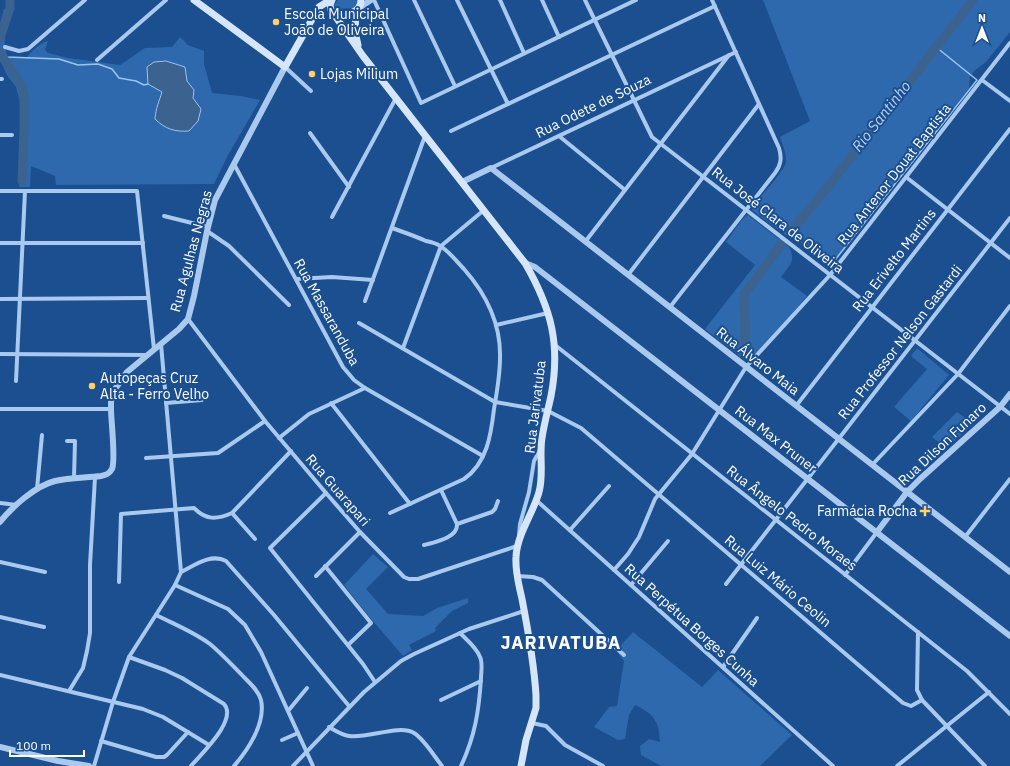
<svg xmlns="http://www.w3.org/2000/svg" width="1010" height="766" font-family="'IBM Plex Sans',sans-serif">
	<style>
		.green { fill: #2e69ad }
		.water { fill: #3c6290; stroke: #9cc4f0 }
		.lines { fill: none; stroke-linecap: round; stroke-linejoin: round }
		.stream { stroke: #9cc4f0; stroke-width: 1.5 }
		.river { stroke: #3c6290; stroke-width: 9 }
		.minor { stroke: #a9c9ee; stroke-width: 4 }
		.tertiary { stroke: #a9c9ee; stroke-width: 6 }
		.secondary { stroke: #d6e6fa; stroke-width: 7 }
		.poi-dot { fill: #ffd166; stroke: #1b4f8f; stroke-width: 1.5 }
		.labels { text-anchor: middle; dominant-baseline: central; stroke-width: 4; stroke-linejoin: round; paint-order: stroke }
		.poi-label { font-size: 14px; fill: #fff; stroke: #1b4f8f; text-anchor: start }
		.street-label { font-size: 14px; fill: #fff; stroke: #1b4f8f }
		.water-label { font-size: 15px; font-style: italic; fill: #b5d3f5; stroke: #1b4f8f }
		.district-label { font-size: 18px; font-weight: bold; letter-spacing: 1px; fill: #fff; stroke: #1b4f8f }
	</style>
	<rect width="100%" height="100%" fill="#1b4f8f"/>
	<g class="green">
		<path d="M338,0H357V3L353,8L337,9L334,5Z"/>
		<path d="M763,0H1010V32L986,62L974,71L970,77L969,88L832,266L793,237L787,236L752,210V207C759,198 784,172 786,162C787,153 782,145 780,137L810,121Z"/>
		<path d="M15,7C8,24 0,39 8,57H27C32,51 40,43 48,41L45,50L48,53L68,58L120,65L145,48L172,47L180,37L188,45L204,51V64L212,93L241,96L260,100L227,157L214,184L56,185L55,176L31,166L30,187H19L21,106L16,87L7,75L0,60V23L4,9Z"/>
		<path d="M748,215L789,247C796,261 790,265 781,277L807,296C797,308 757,359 745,360L705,329L755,265L726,242C732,235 741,218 748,215Z"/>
		<path d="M917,348L949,375L911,421L894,407L927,369L911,356Z"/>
		<path d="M957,412L974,424L946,448L932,437Z"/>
		<path d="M373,554L388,567L366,589L388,614L423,616L437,608L468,598V603L452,611L435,628L436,631L409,645L412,650L403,656L367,614L344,585Z"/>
		<path d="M633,632L702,687L718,670L792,735L760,766H661L641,755L640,746L649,739L660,742C659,721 654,714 635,705L629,715L625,739L618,740L594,727L609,707L617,706L624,661L618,653L620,646Z"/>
	</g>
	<path class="water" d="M166,61L185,67L187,81L194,90L193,98L201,109L198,121L189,131C175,132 165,129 155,119C156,107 159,102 162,92L148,84L147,67L154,62Z"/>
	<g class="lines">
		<g class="stream">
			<path d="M2,55L7,57L59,59L78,65L98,64L112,69L119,78L136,81L144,85L148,84"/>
			<path d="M831,265L977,80L936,47"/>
		</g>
		<g class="river">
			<path d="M0,38L10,8V0"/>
			<path d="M0,53L20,83L24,94V130L22,181"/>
			<path d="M790,232L823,193L973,0"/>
			<path d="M745,353L744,295L783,242"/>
		</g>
		<g class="minor">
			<path d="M374,0L421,103L636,0"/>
			<path d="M414,0L455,86"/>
			<path d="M457,0L508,104"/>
			<path d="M500,0L524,53"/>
			<path d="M542,0L559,37"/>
			<path d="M585,0L652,137L661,144L1010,414"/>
			<path d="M5,47L19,51L28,49L85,0"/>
			<path d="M97,60L166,0"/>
			<path d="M285,67L311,91"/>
			<path d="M0,79H2"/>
			<path d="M982,80L1010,101"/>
			<path d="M451,131L715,6"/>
			<path d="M310,133L349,187"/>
			<path d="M0,135H12"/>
			<path d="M559,136L625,190"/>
			<path d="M234,164L343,367L354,380L365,388L483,456"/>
			<path d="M491,168L736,52"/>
			<path d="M906,177L1010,258"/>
			<path d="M0,191H137L154,349"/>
			<path d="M164,216L208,227"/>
			<path d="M332,217L396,98"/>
			<path d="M207,231L229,246L289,305"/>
			<path d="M585,242L729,55"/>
			<path d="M0,243H143"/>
			<path d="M628,275L759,104"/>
			<path d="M296,279L332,277L373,280"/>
			<path d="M0,299L148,298"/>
			<path d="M365,301L425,136"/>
			<path d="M670,307L775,173C781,165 782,158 779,148L712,0"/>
			<path d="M188,319L265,421L326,493L360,532L404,577L409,579H418L517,546"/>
			<path d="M359,323L495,402L548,411L581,428L903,703L911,706L922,700L985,766"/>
			<path d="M496,325L548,313"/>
			<path d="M555,345L967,671L1010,714"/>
			<path d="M403,348L441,246L484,210"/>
			<path d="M0,354L146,355"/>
			<path d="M16,381L25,191"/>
			<path d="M166,403L202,400"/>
			<path d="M331,403L410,504"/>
			<path d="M796,406L1010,129"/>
			<path d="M0,409H111"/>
			<path d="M279,438L309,414L365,388"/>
			<path d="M67,441H75L74,478"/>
			<path d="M146,458L218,453L265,421"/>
			<path d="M872,465L958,374L1010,306"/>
			<path d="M37,489L42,435"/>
			<path d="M326,493L270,548L363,664L375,682"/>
			<path d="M536,500L833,766"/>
			<path d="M0,503L17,505"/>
			<path d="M232,513L255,539"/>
			<path d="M390,513L464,479C487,463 491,435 494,409C497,392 500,375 500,358C501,325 486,294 464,269C458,263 448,250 440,246C436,243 431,242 426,241C415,236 403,232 392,228"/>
			<path d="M457,524L492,512L495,509L498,501"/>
			<path d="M570,530L609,486"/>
			<path d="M519,536L520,524L529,492L534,461L540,450"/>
			<path d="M965,537L1010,479"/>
			<path d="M424,545C435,542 458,538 457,524L441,490"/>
			<path d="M0,562L45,572"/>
			<path d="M325,566L371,623L348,645"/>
			<path d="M614,570L628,554L639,537L655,499L692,454L746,367L830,275L1010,43"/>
			<path d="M181,572C195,565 211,553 226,561L274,615L349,706"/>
			<path d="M845,575L877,532"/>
			<path d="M316,576L360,532"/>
			<path d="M517,576L533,577L542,580L624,655"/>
			<path d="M119,582L121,514L194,508C206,520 216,520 232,513L291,451"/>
			<path d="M726,584L1010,218"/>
			<path d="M175,585L228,609L245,625L261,652L313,766"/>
			<path d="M631,585L668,541"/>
			<path d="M156,615C174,624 194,632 210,644C221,653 231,664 241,674C248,682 258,689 261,700C266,723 248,750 234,766"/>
			<path d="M0,617L44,627"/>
			<path d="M918,632L917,690L922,700"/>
			<path d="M460,633C467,640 477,648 480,657C483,663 481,672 481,678C479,711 475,736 461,766"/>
			<path d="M129,657L165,670L182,678L224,704C238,720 201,754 191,766"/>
			<path d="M723,667L757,618"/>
			<path d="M0,675L143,709L163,717L209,745"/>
			<path d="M69,691L83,668L87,651L90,633V565L95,477"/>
			<path d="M441,700L481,681"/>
			<path d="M288,711L307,688"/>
			<path d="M532,723L546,726L565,745L603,766"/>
			<path d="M329,727C336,731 342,735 349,736C367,739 399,724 414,733C424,739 434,756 442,766"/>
			<path d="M282,740L298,733"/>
			<path d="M101,741L156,757H164L167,755L188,732"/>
			<path d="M94,766L113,702L129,657L175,585L181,572L161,344"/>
			<path d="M293,766L364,692L401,661L414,654L469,629L524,611"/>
			<path d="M897,766L989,692"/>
		</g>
		<g class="tertiary">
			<path d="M359,8L371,0"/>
			<path d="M462,182L491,168L1010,572"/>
			<path d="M525,263L535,267L1010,636"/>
			<path d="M0,522C12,507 35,486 55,481C70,477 86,478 101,476C106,475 109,474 112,469C116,460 111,421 111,409V401L115,389L127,372L179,329L188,319L194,296L207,231L215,200L285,67"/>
			<path d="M877,532L907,492L920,479L1000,407L1010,394"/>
			<path d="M0,747L58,761L89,766"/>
		</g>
		<g class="secondary">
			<path d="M194,0L285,67L319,7L330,0"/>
			<path d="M332,0L330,5L331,10L363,56L525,263C551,308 561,344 551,396C548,410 544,424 542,438C539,456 544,474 539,492C533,514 517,534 516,557C515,572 519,585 522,599C528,630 534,663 536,695V708L526,740L521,766"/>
			<path d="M332,11C342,17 361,14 361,0"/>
			<path d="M356,11L355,32L358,45"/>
		</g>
	</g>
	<g class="poi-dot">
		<circle cx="276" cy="22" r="4"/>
		<circle cx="312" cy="74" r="4"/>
		<circle cx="92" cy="386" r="4"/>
		<path d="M923 505h4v4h4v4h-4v4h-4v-4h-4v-4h4z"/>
	</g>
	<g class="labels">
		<g class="poi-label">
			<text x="284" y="14">Escola Municipal<tspan x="284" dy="16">João de Oliveira</tspan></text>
			<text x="320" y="74">Lojas Milium</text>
			<text x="100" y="378">Autopeças Cruz<tspan x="100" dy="16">Alta - Ferro Velho</tspan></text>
			<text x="917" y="511" text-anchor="end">Farmácia Rocha</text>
		</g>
		<g class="street-label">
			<text transform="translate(593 106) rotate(-26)">Rua Odete de Souza</text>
			<text transform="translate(894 174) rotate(-52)">Rua Antenor Douat Baptista</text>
			<text transform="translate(778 220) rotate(38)">Rua José Clara de Oliveira</text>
			<text transform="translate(191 251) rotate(-75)">Rua Agulhas Negras</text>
			<text transform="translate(894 260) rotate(-52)">Rua Erivelto Martins</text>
			<text transform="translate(327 312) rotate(61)">Rua Massaranduba</text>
			<text transform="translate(900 342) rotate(-52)">Rua Professor Nelson Gastardi</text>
			<text transform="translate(758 361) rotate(38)">Rua Álvaro Maia</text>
			<text transform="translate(535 407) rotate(-83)">Rua Jarivatuba</text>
			<text transform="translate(776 439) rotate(38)">Rua Max Pruner</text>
			<text transform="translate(942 444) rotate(-43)">Rua Dilson Funaro</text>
			<text transform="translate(338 490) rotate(49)">Rua Guarapari</text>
			<text transform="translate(792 518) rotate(38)">Rua Ângelo Pedro Moraes</text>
			<text transform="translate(778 581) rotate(40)">Rua Luiz Mário Ceolin</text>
			<text transform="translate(692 625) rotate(42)">Rua Perpétua Borges Cunha</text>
		</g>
		<g class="water-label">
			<text transform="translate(881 116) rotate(-52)">Rio Santinho</text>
		</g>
		<g class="district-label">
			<text x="561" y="642">JARIVATUBA</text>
		</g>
	</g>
	<g transform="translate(982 28)" stroke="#1b4f8f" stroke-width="3" paint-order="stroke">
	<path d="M0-3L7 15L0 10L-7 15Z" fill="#ffffff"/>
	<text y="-6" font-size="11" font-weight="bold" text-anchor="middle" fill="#ffffff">N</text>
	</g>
	<path d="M10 750v6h74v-6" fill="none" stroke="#ffffff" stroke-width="2"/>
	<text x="16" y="750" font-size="12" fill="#ffffff" stroke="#1b4f8f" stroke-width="3" paint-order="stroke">100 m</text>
</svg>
